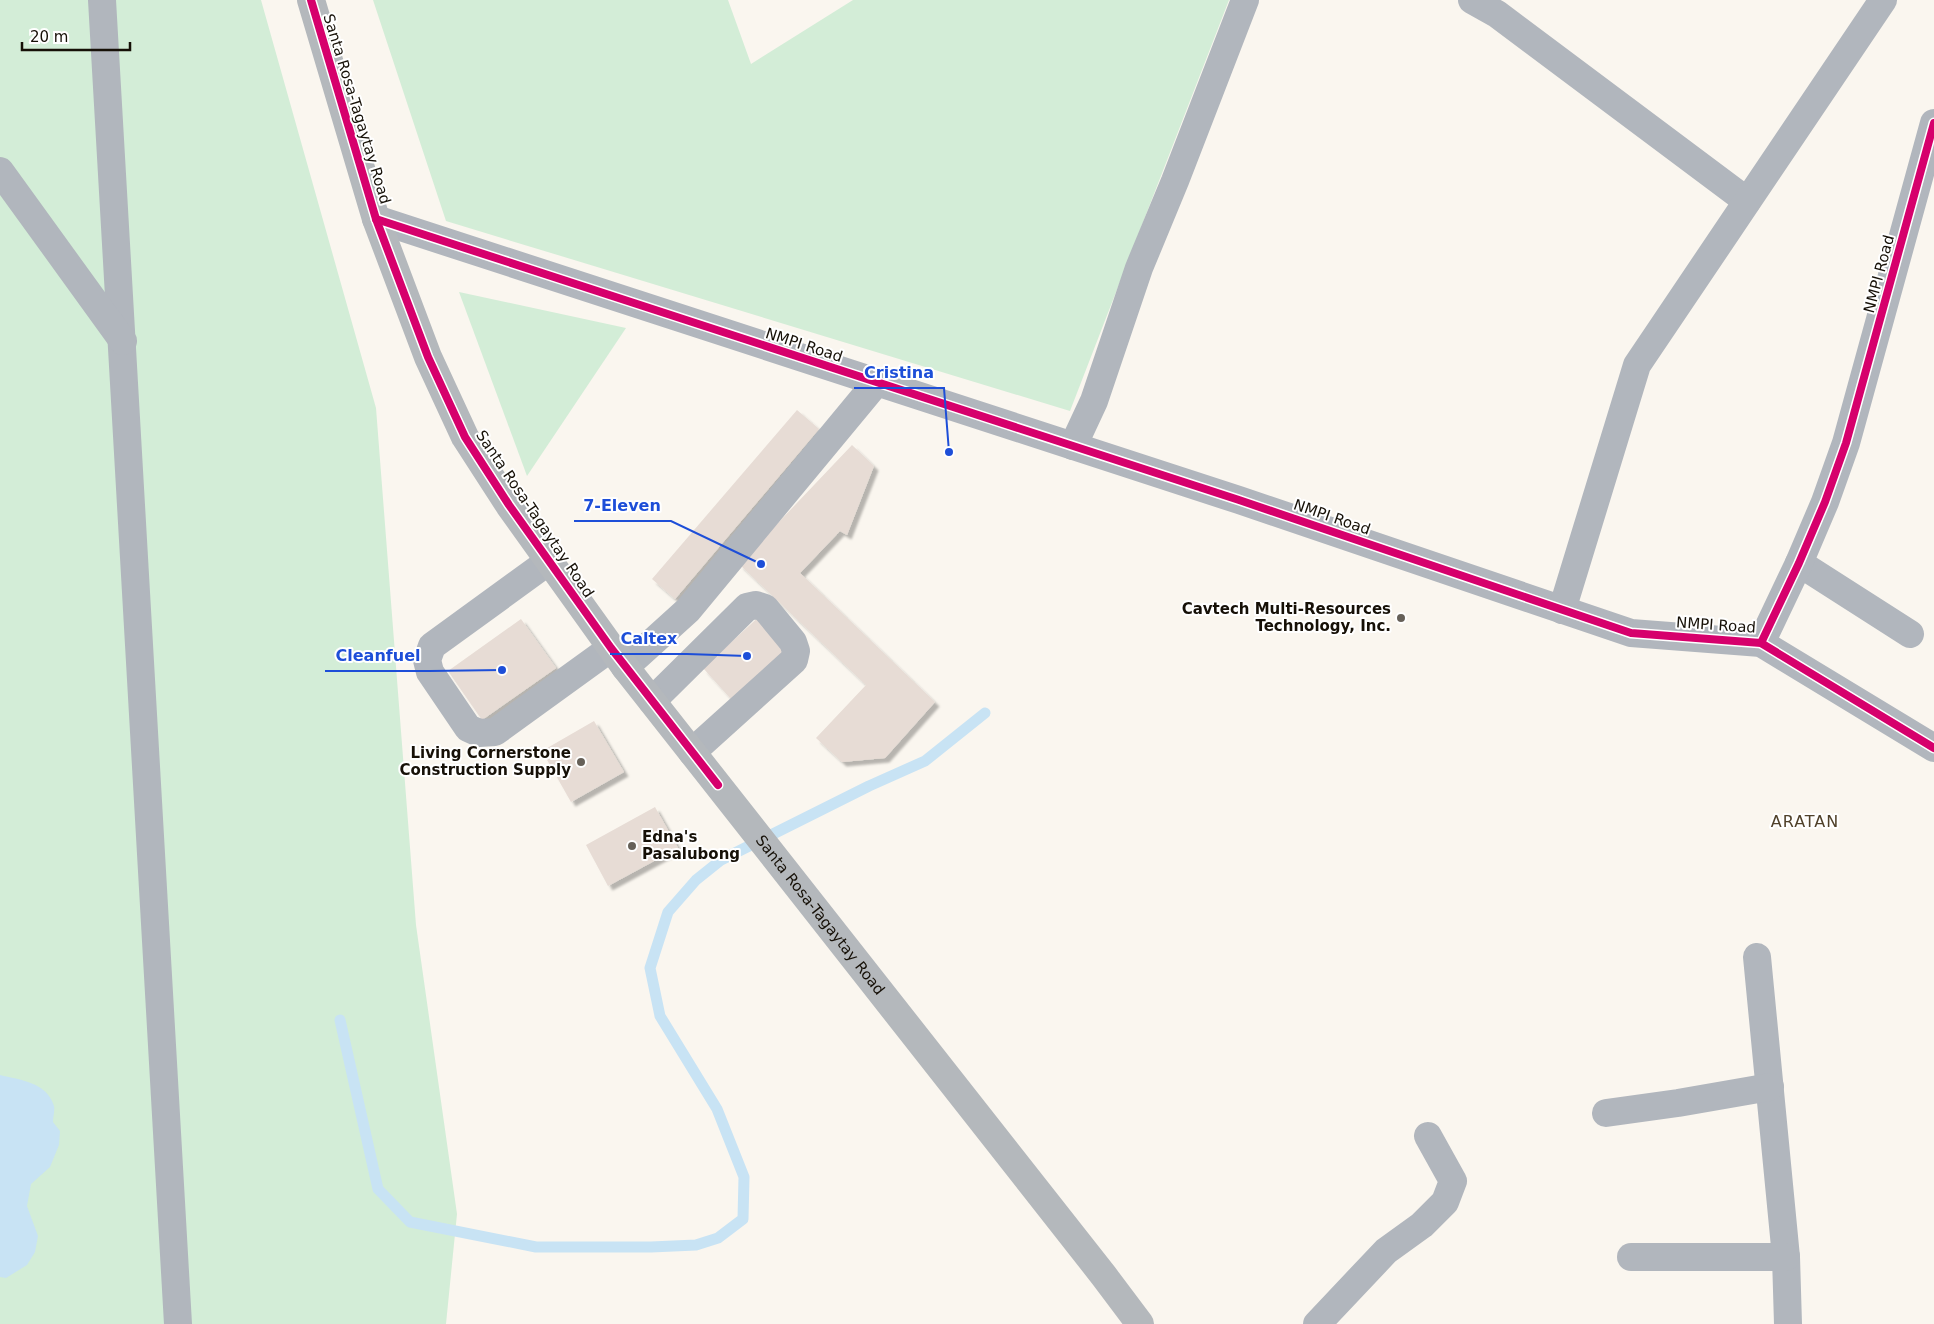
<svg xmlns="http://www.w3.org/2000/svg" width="1934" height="1324" font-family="'DejaVu Sans',sans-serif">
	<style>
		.green { fill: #d3edd7 }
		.water { fill: #c8e3f4 }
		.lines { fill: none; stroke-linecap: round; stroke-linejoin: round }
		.stream { stroke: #c8e3f4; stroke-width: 11 }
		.building { fill: #e7dcd5; filter: url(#shadow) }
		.minor { stroke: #b1b6bd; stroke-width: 28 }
		.major { stroke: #b4b8bc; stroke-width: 28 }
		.cycleway-casing { stroke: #fff; stroke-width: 11 }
		.cycleway { stroke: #d6006c; stroke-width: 8 }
		.poi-dot { fill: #666058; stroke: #fff; stroke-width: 2 }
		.labels { text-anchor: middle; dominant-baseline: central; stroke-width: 4; stroke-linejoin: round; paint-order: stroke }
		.street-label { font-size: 15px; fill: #161007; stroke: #fff }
		.poi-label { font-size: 15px; font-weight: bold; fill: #161007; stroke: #fff; text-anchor: end }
		.neighbourhood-label { font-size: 16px; letter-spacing: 1px; fill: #50412a; stroke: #fff }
		.leader { fill: none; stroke: #1d4ed8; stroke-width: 2 }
		.callout-dot { fill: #1d4ed8; stroke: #fff; stroke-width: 2 }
		.callout-label { font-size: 16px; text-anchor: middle; font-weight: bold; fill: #1d4ed8; stroke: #fff; stroke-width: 4; stroke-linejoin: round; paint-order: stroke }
	</style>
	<defs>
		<filter id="shadow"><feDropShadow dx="4.5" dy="4.5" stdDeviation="1" flood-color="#0004"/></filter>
	</defs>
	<rect width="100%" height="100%" fill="#faf6ef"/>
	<g class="green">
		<path d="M0,0H261L376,408L416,925L457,1214L446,1324H0Z"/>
		<path d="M373,0H728L751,64L853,0H1229L1070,411L446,221Z"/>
		<path d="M459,292L626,328L527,476Z"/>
	</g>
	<path class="water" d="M0,1075C20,1080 47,1082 54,1106C55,1110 53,1117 53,1122L60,1131L59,1145L50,1167L31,1184L27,1206L38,1236L35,1252L27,1265L6,1278L0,1277Z"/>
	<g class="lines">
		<path class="stream" d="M340,1020L378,1189L410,1222L536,1247H651L696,1245L718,1238L743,1219L744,1177L717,1109L660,1016L650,968L668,912L696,880L721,860L869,786L925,761L985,713"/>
	</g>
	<g class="building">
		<path d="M797,410L819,429L675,599L652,579Z"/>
		<path d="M852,445L874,466L847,535L840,531L800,573L935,702L885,758L842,762L816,738L866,685L739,564Z"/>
		<path d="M763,613L791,644L731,699L703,668Z"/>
		<path d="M521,619L556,668L482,720L448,671Z"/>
		<path d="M594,721L624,772L571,802L542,751Z"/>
		<path d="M655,807L678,848L608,886L586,845Z"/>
	</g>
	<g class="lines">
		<g class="minor">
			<path d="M102,0L178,1324"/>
			<path d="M1472,0L1497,14L1747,201"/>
			<path d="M0,171L123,341"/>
			<path d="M376,219L1239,500L1631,633L1761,643L1934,748"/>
			<path d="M1073,446L1094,401L1139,268L1175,181L1245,0"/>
			<path d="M549,561L432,646L427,660L430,672L468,728L479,733L495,732L611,648"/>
			<path d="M1799,563L1910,634"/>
			<path d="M1562,610L1637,365L1883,0"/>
			<path d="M1761,643L1799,563L1825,502L1846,443L1934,123"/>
			<path d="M625,667L688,610L876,383"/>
			<path d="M652,701L747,607L756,605L765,608L793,642L796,651L794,660L692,752"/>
			<path d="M1757,957L1786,1257L1788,1324"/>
			<path d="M1606,1113L1678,1103L1770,1087"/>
			<path d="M1631,1257H1786"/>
			<path d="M1317,1324L1386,1251L1422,1225L1445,1202L1453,1181L1428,1136"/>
		</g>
		<path class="major" id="s1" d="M311,0L376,219L428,357L465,437L509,505L625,667L1104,1276L1140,1324"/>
		<defs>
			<g id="cycleway">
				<path d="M311,0L376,219L428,357L465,437L509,505L611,648L718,785"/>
				<path d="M376,219L1239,500L1631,633L1761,643L1934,748"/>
				<path d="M1761,643L1799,563L1825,502L1846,443L1934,123"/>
			</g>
		</defs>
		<use href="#cycleway" class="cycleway-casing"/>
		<use href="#cycleway" class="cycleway"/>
	</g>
	<g class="poi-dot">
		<circle cx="1401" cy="618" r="5"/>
		<circle cx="581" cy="762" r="5"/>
		<circle cx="632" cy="846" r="5"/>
	</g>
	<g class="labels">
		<g class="street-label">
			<text transform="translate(357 109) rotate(73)">Santa Rosa-Tagaytay Road</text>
			<text transform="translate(1879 274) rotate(-75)">NMPI Road</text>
			<text transform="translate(804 345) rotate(18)">NMPI Road</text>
			<text transform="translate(535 514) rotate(56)">Santa Rosa-Tagaytay Road</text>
			<text transform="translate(1332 517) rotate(19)">NMPI Road</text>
			<text transform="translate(1716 625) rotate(4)">NMPI Road</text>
			<text stroke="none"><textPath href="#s1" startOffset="1060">Santa Rosa-Tagaytay Road</textPath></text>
		</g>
		<g class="poi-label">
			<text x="1391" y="609">Cavtech Multi-Resources<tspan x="1391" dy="17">Technology, Inc.</tspan></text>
			<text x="571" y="753">Living Cornerstone<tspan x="571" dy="17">Construction Supply</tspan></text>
			<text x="642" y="837" text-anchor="start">Edna's<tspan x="642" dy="17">Pasalubong</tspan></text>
		</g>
		<g class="neighbourhood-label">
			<text x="1805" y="821">ARATAN</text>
		</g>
	</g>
	<path class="leader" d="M949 452L944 388H854M761 564L671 521H574M747 656L687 654H610M502 670L430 671H325"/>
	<g class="callout-dot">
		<circle cx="949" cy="452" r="5"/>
		<circle cx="761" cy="564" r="5"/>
		<circle cx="747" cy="656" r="5"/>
		<circle cx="502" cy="670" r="5"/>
	</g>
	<g class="callout-label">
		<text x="899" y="378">Cristina</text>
		<text x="622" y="511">7-Eleven</text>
		<text x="649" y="644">Caltex</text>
		<text x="378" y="661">Cleanfuel</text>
	</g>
	<path d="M22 42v8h108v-8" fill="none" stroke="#161007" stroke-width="2.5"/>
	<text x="30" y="42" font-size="15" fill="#161007" stroke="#ffffff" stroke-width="4" paint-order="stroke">20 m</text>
</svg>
